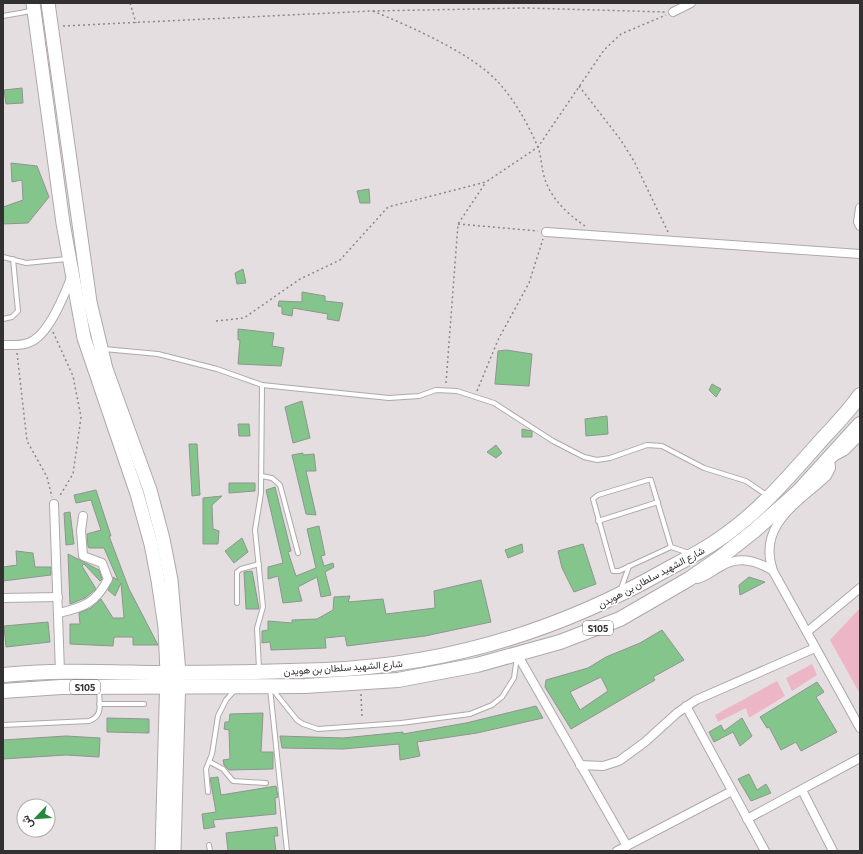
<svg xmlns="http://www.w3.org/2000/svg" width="863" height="854" font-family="Commissioner,Vazirmatn,sans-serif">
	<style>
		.green { fill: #edb6c7 }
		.building { fill: #84c58c; stroke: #909490; fill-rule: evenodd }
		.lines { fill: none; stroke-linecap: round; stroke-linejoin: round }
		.service-casing { stroke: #afa8aa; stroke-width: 6 }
		.minor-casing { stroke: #afa8aa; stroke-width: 10 }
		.primary-casing { stroke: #afa8aa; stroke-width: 15 }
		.trunk-casing { stroke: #afa8aa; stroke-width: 16 }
		.path { stroke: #8b8688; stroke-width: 1.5; stroke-dasharray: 2 3; stroke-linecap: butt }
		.service { stroke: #fff; stroke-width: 4 }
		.minor { stroke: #fff; stroke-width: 8 }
		.primary { stroke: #fff; stroke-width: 13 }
		.trunk { stroke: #fff; stroke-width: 14 }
		.labels { text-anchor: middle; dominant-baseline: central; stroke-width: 3.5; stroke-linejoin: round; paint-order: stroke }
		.shield { fill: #fff; stroke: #706e6f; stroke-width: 1 }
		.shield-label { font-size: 9px; font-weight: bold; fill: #333031 }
		.street-label { font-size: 10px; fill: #333031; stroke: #fff }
	</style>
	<rect width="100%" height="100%" fill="#e5dee0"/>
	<g class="green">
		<path d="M860,608V694L830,640Z"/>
		<path d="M812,664L817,675L792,691L786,678Z"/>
		<path d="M777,681L785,696L749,718L746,708L718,722L715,715Z"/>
	</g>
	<g class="building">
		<path d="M22,88L23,103L6,104L4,90Z"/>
		<path d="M11,163L37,166L49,197L28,223L3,224V207L23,200L22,180L12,182Z"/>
		<path d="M369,189L370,203H360L357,191Z"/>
		<path d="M243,269L246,283L237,284L235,273Z"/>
		<path d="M302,292L325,296V301L343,303L339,321L327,319L328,314L293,308L292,316L282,314V307L278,306L279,301L302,302Z"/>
		<path d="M238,329L274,333L272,346L284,348L281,366L238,364L240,340H238Z"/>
		<path d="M506,350L532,354L529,386L495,384L498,351Z"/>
		<path d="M712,384L721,389L716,397L709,390Z"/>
		<path d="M302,401L310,438L293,443L285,407Z"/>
		<path d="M607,416L608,434L586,436L585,419Z"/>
		<path d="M238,424H249L250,436H239Z"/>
		<path d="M522,429L532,431V437H522Z"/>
		<path d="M189,444H197L200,495L192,496Z"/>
		<path d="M496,445L502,453L496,458L487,452Z"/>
		<path d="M303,453V455L314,454L316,471H306L316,515L306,514L292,455Z"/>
		<path d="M229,483H255V491L229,493Z"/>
		<path d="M275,487L291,551L288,552L296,576L316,568L307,529L319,526L325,555L321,556L324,566L333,563L334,567L325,572L331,595L321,597L317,577L298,587L302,601L283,603L278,576L268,579V567L283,563L266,490Z"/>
		<path d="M96,490L111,536H109L129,589L158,645H133V637H114L113,646L70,644V624H80L79,613L91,608L101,599L113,618H124L121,583L115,596L108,590L113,577L118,580L104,548H89L88,547L87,534L101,530L91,500L76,503L74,495Z"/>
		<path d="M222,496L212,505L213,529L219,531L218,544H203V498Z"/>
		<path d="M70,512L74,544L66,545L64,513Z"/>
		<path d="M242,538L248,552L234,563L225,551Z"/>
		<path d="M522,544L523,552L508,558L505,550Z"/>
		<path d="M583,544L596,584L574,592L562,568L558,551Z"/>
		<path d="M16,551L33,553L35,567H51V575L3,581V567L17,565Z"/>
		<path d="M68,554L99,570L102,579L100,581L84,564L82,566L96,589L85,598L70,604Z"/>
		<path d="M252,571L254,581L259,609H246L244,572Z"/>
		<path d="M749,577L765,582L740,595L739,585Z"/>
		<path d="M481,580L491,622L425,636L347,646L345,636L325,638L326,648L271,650L270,642L262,643V631L268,630V621L292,623V620L317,619L333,610L334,597L350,596L348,602L383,599L386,614L435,608L434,591Z"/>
		<path d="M48,622L50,642L6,647L4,626Z"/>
		<path d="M662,630L684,660L653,677L655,680L571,729L545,687L546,680L588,668L606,657L640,643ZM601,677L608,691L580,710L570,692Z"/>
		<path d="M817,682L824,692L816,697L837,732L801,751L796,742L781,750L769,727L767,728L760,717Z"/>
		<path d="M536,706L543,718L477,733L417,742L420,756L400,760L399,744L343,749L282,748L280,736L343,738L403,732V734L466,723Z"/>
		<path d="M263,713L261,752H273V769L229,770L224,765L223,760L230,759L229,730L224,729L225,722H229L230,714Z"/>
		<path d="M107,718L149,719V733L107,732Z"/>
		<path d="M742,718L752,736L740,746L733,732L714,742L709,732L721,725L724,731Z"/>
		<path d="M66,736L100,738L99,757L66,755L3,759V740Z"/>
		<path d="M749,774L757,790L766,784L771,793L751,801L738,779Z"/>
		<path d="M218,777L221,795L276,786L278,797L275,798L276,814L213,820L215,827L204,829L202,814L216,812L210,778Z"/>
		<path d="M277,827L278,836H274L276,851H228L226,833Z"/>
	</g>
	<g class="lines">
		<defs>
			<g id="service">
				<path d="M3,16L31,11"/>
				<path d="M3,257L26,263L67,259"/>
				<path d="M3,319L12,317L18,311L13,259"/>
				<path d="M104,349L158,354L217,369L262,385L389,398L419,396L436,390L457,391L494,403L553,441L584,457L597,460L610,458L647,445L662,446L704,468L746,481L768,496"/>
				<path d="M261,476L272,478L280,485L298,553"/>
				<path d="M598,521L658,502"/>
				<path d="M671,547L651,480H648L598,495L593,499L613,571H619L671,547L689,553"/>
				<path d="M621,589L629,566"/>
				<path d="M237,603V572L241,569L259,564"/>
				<path d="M259,669L257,628L263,607L255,530L261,493L262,385"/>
				<path d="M270,688L287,851"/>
				<path d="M273,690L297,720L303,724L318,729L401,723L470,714L492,705L502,697L514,678L517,657"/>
				<path d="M99,704H144"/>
				<path d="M3,725L89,721C104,716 99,703 99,689"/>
				<path d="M210,762L223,769L233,781L266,783"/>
				<path d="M208,792L206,769L212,754L218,716L226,700L234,691"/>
				<path d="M209,845L210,851"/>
			</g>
			<g id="minor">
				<path d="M673,12L691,3"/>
				<path d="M860,208L858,222L860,226"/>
				<path d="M546,232L860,254"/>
				<path d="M3,345C11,345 20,346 28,343C48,337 64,296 71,278"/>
				<path d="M860,436L845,451L830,459L831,468L827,476C798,503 757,525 773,571L860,728"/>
				<path d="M54,504L60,672"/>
				<path d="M697,579C706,577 712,571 720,567C738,555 756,560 773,571"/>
				<path d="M3,598L58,597"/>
				<path d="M59,613C84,607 96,603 108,579L102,563L83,556L81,531L83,516"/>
				<path d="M807,632L860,588"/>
				<path d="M517,654L627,846"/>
				<path d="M686,706L765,851"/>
				<path d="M580,765L603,766L619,761L645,742L677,713L696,700L815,648"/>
				<path d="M802,790L833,851"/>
				<path d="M747,819L860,758"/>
				<path d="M617,851L732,791"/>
			</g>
			<g id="primary">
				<path d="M33,3L63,223L84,338L137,494L151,544L158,580L165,627L167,673L162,851"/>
				<path d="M48,3L90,302L106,369L150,490L163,539L171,580L179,673L174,851"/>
			</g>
			<g id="trunk">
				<path d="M3,675C52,670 101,672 150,673C209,673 267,672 326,670C446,665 560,630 664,571C688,558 712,546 733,529C764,506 791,474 817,445C831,429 848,413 860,395"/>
				<path d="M3,691L61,687L305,686L398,680L477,665L560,642L620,619L689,579L721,557L754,531L799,491L860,424"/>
			</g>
		</defs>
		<use href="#service" class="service-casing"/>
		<use href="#minor" class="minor-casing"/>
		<use href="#primary" class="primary-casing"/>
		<use href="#trunk" class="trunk-casing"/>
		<g class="path">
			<path d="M130,3L136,23"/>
			<path d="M373,11C411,27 472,53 499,83C515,101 528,124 537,145C541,153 541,163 543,172C548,196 565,212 585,226"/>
			<path d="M63,26L372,11L526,8L665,12"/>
			<path d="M579,86L620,139L634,161L668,232"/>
			<path d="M458,224L538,231"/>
			<path d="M216,321L244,318L300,279L340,260L388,207L486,182L538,147L604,50L621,34L666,15"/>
			<path d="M53,332L73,376L81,417L73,474L59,497"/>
			<path d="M17,353L27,441L47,477L52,497"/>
			<path d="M446,383L458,224L486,182"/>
			<path d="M477,391L498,340L529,283L543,239"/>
			<path d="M361,694L362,718"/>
		</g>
		<use href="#service" class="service"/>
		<use href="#minor" class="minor"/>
		<use href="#primary" class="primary"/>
		<use href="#trunk" class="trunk"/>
	</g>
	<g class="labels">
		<g class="shield">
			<rect x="583" y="621" width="30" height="14" rx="3"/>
			<rect x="70" y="680" width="30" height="14" rx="3"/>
		</g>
		<g class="shield-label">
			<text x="598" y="628">S105</text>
			<text x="85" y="687">S105</text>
		</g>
		<g class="street-label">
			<text transform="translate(651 577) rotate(-28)">شارع الشهيد سلطان بن هويدن</text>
			<text transform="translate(343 667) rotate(-4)">شارع الشهيد سلطان بن هويدن</text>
		</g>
	</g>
	<rect width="863" height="854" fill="none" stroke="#333031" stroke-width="8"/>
	<g transform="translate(36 818) rotate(245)"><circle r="19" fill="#ffffff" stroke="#adacad"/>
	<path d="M0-3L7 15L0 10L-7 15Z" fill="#25893d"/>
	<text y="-6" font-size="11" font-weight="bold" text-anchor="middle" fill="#333031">ش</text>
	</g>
</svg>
